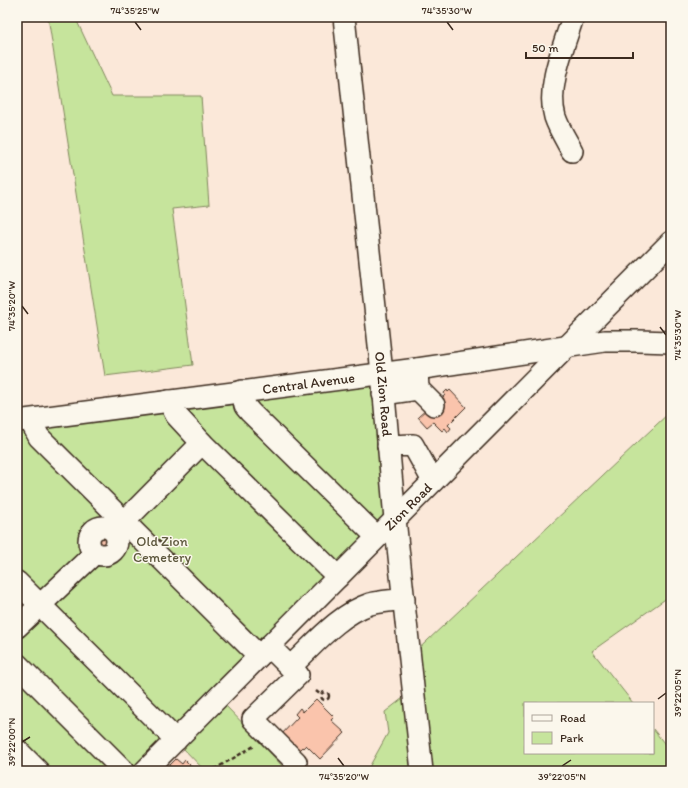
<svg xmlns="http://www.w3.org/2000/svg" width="688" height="788" font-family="Itim,sans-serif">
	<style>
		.green { fill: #c6e49c; stroke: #80875d }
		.building { fill: #fac4ac; stroke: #3b2a1e }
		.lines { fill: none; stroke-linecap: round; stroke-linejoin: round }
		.minor-casing { stroke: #3b2a1e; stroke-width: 24 }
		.path { stroke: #3b2a1e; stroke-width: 2.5; stroke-dasharray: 4 3; stroke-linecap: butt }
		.minor { stroke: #fbf7ec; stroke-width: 21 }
		.ticks { fill: none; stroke: #3b2a1e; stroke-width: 1.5 }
		.labels { text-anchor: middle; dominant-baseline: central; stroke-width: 3; stroke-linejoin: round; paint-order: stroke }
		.street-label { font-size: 14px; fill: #3b2a1e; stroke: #fbf7ec }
		.park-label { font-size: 14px; fill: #5e583e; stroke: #fbf7ec }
		.neatline { fill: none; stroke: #3b2a1e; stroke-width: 1.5 }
		.ticks-label { font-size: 10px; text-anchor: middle; fill: #3b2a1e }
	</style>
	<rect width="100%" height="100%" fill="#fbe8d9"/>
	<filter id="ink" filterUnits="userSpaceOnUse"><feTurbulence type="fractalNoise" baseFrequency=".025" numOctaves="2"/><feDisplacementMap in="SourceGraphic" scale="8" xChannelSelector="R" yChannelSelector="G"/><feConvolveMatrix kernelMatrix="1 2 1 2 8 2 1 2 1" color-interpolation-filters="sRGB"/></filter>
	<g filter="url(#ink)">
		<g class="green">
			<path d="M48,17H75L112,96H201L209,205L172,209L193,365L105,376Z"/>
			<path d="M371,384L395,519L145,771H17V421Z"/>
			<path d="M671,411V595L592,651L633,703H525V753H653V729L671,752V771H367L388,733L385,712L412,691L410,657Z"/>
			<path d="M225,705C246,726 266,749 287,771H205L182,747Z"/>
		</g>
		<g class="building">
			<path d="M447,390L448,392L450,390L466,407L448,425L451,428L448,432L445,428L442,431L433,422L427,427L418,417L428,408L430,409L445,395L444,393Z"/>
			<path d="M104,531L113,540L103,550L94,541Z"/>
			<path d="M316,699L334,717L331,720L345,733L320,759L306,745L303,748L302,747L296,753L279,737L298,717L295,714L300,708L303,712Z"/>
			<path d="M176,759L182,764L185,760L196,771H166L165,770Z"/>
		</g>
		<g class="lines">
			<defs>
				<g id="minor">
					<path id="s1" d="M344,17L382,373L395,519L422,771"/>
					<path d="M572,151C566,140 559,129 555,117C546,87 564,46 573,17"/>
					<path d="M418,389L434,405"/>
					<path d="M242,391L245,406L250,412L377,537"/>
					<path d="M383,394L418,389L417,369"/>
					<path d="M169,401L176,415L202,443L338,577"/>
					<path d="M30,420L39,437L259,656"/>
					<path id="s2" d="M17,421L417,369L605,341H639L671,342"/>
					<path d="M388,446L413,445L433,481"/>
					<circle cx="103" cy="541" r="14"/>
					<path d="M115,531L202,443"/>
					<path d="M17,582L176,740"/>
					<path d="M17,627L95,553"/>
					<path d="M269,646L298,675L253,719L296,762"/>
					<path d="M17,664L124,771"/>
					<path d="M290,667C313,646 339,614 370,604C381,601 393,601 404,599"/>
					<path d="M17,750L38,771"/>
					<path id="s3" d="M145,771L671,242"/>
				</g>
			</defs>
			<use href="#minor" class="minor-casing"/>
			<g class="path">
				<path d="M316,691L321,695"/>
				<circle cx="325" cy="696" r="4"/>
				<path d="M207,771L213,770L256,745"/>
			</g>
			<use href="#minor" class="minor"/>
		</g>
	</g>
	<path class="ticks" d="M135,22L141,30M447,22L453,30M22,306L28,314M660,327L666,335M658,699L666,693M22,742L30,737M338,758L344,766M562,766L571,760"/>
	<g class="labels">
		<g class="street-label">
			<text stroke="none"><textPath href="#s2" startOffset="294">Central Avenue</textPath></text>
			<text stroke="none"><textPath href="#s1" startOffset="379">Old Zion Road</textPath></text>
			<text stroke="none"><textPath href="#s3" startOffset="373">Zion Road</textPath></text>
		</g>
		<g class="park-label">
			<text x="162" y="541">Old Zion<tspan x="162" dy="16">Cemetery</tspan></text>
		</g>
	</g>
	<rect width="688" height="788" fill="none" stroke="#fbf7ec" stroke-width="44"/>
	<rect x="524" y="702" width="130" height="52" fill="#fbf7ec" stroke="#aea59a"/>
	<rect x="532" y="715" width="20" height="6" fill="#fbf7ec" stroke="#aea59a"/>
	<text x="560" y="722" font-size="12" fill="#3b2a1e">Road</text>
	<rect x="532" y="732" width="20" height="12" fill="#c6e49c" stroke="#aea59a"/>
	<text x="560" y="742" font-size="12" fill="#3b2a1e">Park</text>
	<path d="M526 52v6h107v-6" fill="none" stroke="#3b2a1e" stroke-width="2"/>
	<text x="532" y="52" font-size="12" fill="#3b2a1e" stroke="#fbf7ec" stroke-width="3" paint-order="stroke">50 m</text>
	<rect x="22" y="22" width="644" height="744" class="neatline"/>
	<g class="ticks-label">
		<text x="135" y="14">74°35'25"W</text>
		<text x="447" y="14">74°35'30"W</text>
		<text transform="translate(11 306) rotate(-90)" y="4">74°35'20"W</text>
		<text transform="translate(677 335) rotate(-90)" y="4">74°35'30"W</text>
		<text transform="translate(677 693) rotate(-90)" y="4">39°22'05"N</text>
		<text transform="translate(11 742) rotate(-90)" y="4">39°22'00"N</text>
		<text x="344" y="780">74°35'20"W</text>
		<text x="562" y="780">39°22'05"N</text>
	</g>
</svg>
